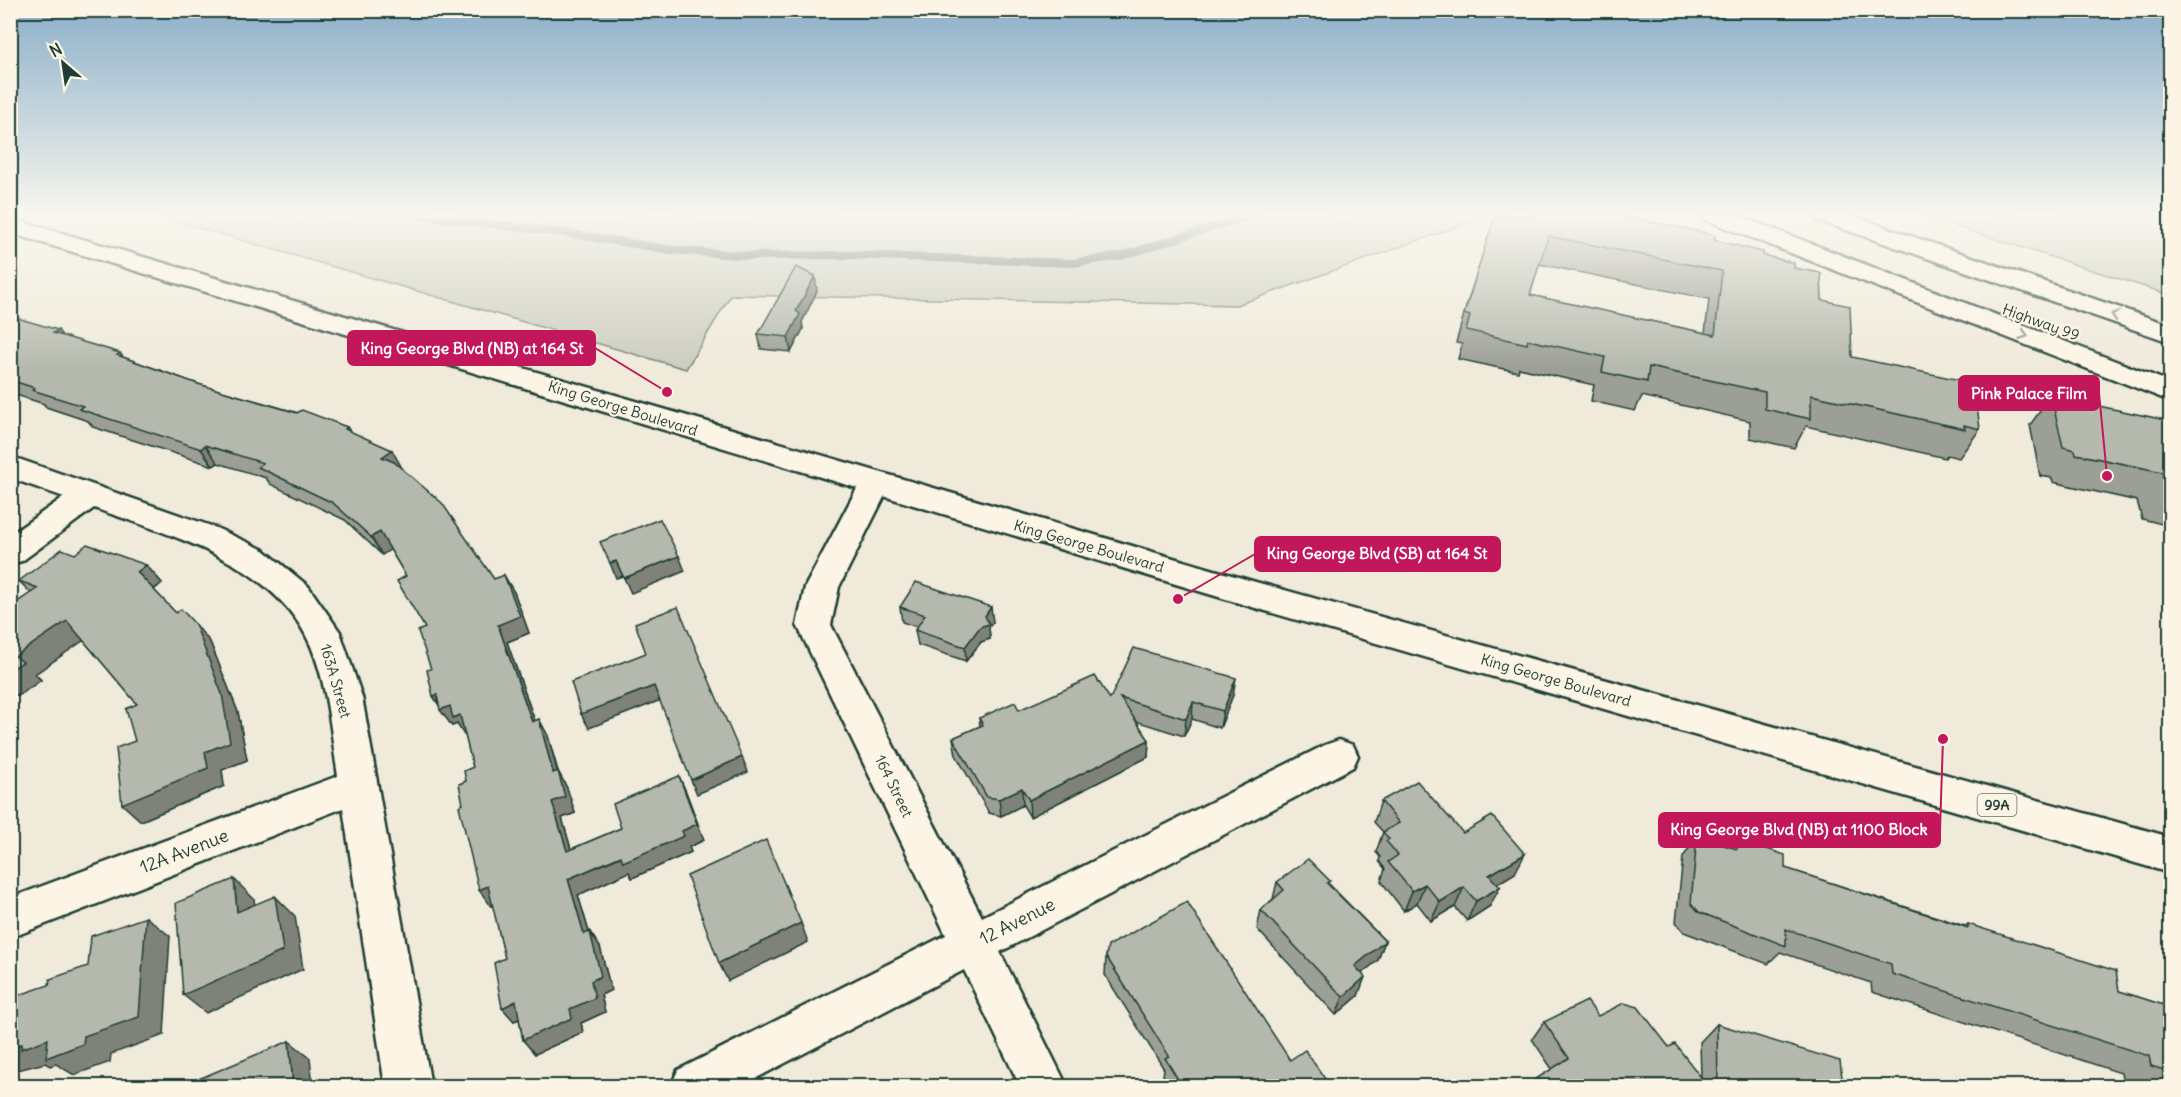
<svg xmlns="http://www.w3.org/2000/svg" width="2181" height="1097" font-family="Delius,sans-serif">
	<style>
		.green { fill: #cccdbf; stroke: #76857a; stroke-width: 1.5 }
		.lines { fill: none; stroke-linecap: round; stroke-linejoin: round }
		.stream { stroke: #6c7d71; stroke-width: 8 }
		.street-casing { stroke: #1f3d34; stroke-width: 5 }
		.primary-casing { stroke: #1f3d34; stroke-width: 5 }
		.highway-casing { stroke: #1f3d34; stroke-width: 5 }
		.street { fill: #fcf5e5; fill-rule: evenodd }
		.primary { fill: #fcf5e5; fill-rule: evenodd }
		.highway { fill: #fcf5e5; fill-rule: evenodd }
		.wall { fill: #9c9f95; stroke: #1f3d34; stroke-width: 1.5; fill-rule: evenodd }
		.shaded-wall { fill: #7f8279; stroke: #1f3d34; stroke-width: 1.5 }
		.building { fill: #b5b9ad; stroke: #1f3d34; stroke-width: 1.5; fill-rule: evenodd }
		.oneway { stroke: #8e998c }
		.labels { text-anchor: middle; dominant-baseline: central; stroke-width: 4.5; stroke-linejoin: round; paint-order: stroke }
		.shield { fill: #fcf5e5; stroke: #617469; stroke-width: 1.5 }
		.shield-label { font-size: 14px; font-weight: bold; fill: #1f3d34 }
		.street-label { font-size: 15px; fill: #1f3d34; stroke: #fcf5e5 }
		.near-street-label { font-size: 18px; fill: #1f3d34; stroke: #fcf5e5 }
		.leader { fill: none; stroke: #c2185b; stroke-width: 2 }
		.callout-dot { fill: #c2185b; stroke: #fcf5e5; stroke-width: 2 }
		.callout { fill: #c2185b; stroke: #c2185b; stroke-width: 2 }
		.callout-label { font-size: 16px; text-anchor: middle; font-weight: bold; fill: #fff }
	</style>
	<rect width="100%" height="100%" fill="#efeada"/>
	<filter id="ink" filterUnits="userSpaceOnUse"><feTurbulence type="fractalNoise" baseFrequency=".0167" numOctaves="2"/><feDisplacementMap in="SourceGraphic" scale="12" xChannelSelector="R" yChannelSelector="G"/><feConvolveMatrix kernelMatrix="1 2 1 2 8 2 1 2 1" color-interpolation-filters="sRGB"/></filter>
	<g filter="url(#ink)">
		<g class="green">
			<path d="M154,215H1490L1237,305L731,295L686,369Z"/>
			<path d="M1920,215H2170V295Z"/>
		</g>
		<g class="lines">
			<path class="stream" d="M416,215L565,233L672,250L751,256L850,255L1073,263L1121,256L1252,215"/>
			<defs>
				<g id="street">
					<path d="M10,456L214,527L264,550L308,586L340,632L362,697L431,1086H385L343,808L10,938V898L338,776C331,733 328,687 311,646C275,562 172,536 94,508L22,561L10,564V535L64,497L10,478Z"/>
					<path d="M875,472L886,475L891,483L839,587L831,625L982,917L1325,745L1339,740L1353,745L1358,756L1353,767L1000,952L1067,1086H1020L964,970L741,1086H671L678,1070L946,935L797,625L805,587L864,475Z"/>
				</g>
				<path id="primary" d="M10,218L1252,581L2170,837V873L1252,607L10,233Z"/>
				<g id="highway">
					<path d="M1703,215H1737L2170,382V401L1706,220Z"/>
					<path d="M1814,215H1850L2170,325V342L1817,220Z"/>
				</g>
			</defs>
			<use href="#street" class="street-casing"/>
			<use href="#primary" class="primary-casing"/>
			<use href="#highway" class="highway-casing"/>
			<use href="#street" class="street"/>
			<use href="#primary" class="primary"/>
			<use href="#highway" class="highway"/>
		</g>
		<g class="wall">
			<path d="M1495,215L1714,240L1763,255L1794,268L1822,300L1852,357L1980,429L1959,458L1947,455L1945,458L1806,426L1794,448L1750,438V421L1642,396L1635,411L1591,401L1594,385L1519,368L1518,372L1458,359L1462,344L1456,343L1464,314ZM1539,264L1709,299L1705,333L1530,295Z"/>
			<path d="M817,291L802,322L803,329L791,352L761,349L758,334Z"/>
			<path d="M10,316L62,336L120,353L123,357L198,384L347,427L350,431L402,468H401L494,579L514,592L529,633L507,642L535,721L539,719L548,736L558,771L567,788L575,813L562,818L571,849L621,828L679,776L686,792L704,840L689,847L691,852L632,878L629,872L578,895L589,932H590L600,947L611,990L601,995L605,1012L581,1023L583,1032L535,1054L523,1040L519,1019L514,1021L505,958L493,905L491,906L463,804L466,781L473,767L465,734L457,724L452,726L433,696L431,669L425,628L406,576L390,549L382,555L345,520L270,484L266,478L218,463L213,466L93,427L88,421L46,407L44,404L10,393Z"/>
			<path d="M2051,396L2170,437V526L2142,519L2137,501L2053,482L2052,478L2040,476L2030,425Z"/>
			<path d="M75,554L146,565L162,583L154,590L176,613L210,642L238,712L247,760L222,770L224,786L141,821L135,741L137,704L83,640L35,674L41,680L18,696L10,691V607L31,593L19,581Z"/>
			<path d="M900,607L993,622L989,627L990,639L981,642L966,661L918,645L915,630L917,627L902,622Z"/>
			<path d="M1233,695L1220,728L1192,719L1184,736L1136,721L1149,740L1148,757L1030,817L1023,805L1001,816L989,813L956,755L953,738L980,726L979,718L1019,710L1110,699Z"/>
			<path d="M1381,801L1463,833L1515,873L1497,884L1490,906L1467,921L1455,907L1431,921L1417,903L1404,911L1381,881L1385,869L1379,861L1380,857L1376,852L1383,832L1374,822Z"/>
			<path d="M1697,837L1731,848L1737,839L1785,868L1965,926L1968,924L2119,991L2170,1007V1086H2133L2123,1083L2121,1073L1872,992L1871,983L1780,952L1768,964L1684,932L1676,922L1683,857Z"/>
			<path d="M1277,882L1329,884L1385,941L1378,960L1362,973L1358,996L1336,1015L1257,929L1261,910L1273,899Z"/>
			<path d="M1106,956L1290,1060L1330,1086H1170L1163,1075L1164,1069L1105,975Z"/>
			<path d="M1598,1016L1669,1047L1701,1077L1700,1042L1717,1024L1843,1086H1701V1085L1699,1086L1552,1069L1532,1039L1544,1022Z"/>
		</g>
		<g class="shaded-wall">
			<path d="M815,276L817,291L802,322L803,329L791,352L788,337L796,311Z"/>
			<path d="M58,330L71,348L53,333Z"/>
			<path d="M205,445L218,463L213,466L201,449Z"/>
			<path d="M392,450L402,468L393,475L382,457Z"/>
			<path d="M380,532L391,549L382,555L371,537Z"/>
			<path d="M679,556L685,571L631,593L624,578Z"/>
			<path d="M616,561L623,576L616,578L610,563Z"/>
			<path d="M146,565L162,583L153,590L137,572Z"/>
			<path d="M504,575L514,592L529,633L507,642L541,739L532,722L498,625Z"/>
			<path d="M991,607L993,622L989,627L990,639L981,642L966,661L965,647Z"/>
			<path d="M67,621L84,640L35,674L41,680L18,696L10,690V670L15,656Z"/>
			<path d="M195,624L210,642L238,712L247,760L222,770L224,786L141,821L122,804Z"/>
			<path d="M1236,678L1233,695L1220,728L1223,711Z"/>
			<path d="M654,686L661,700L589,728L581,714Z"/>
			<path d="M437,695L460,715L470,732L464,735L457,724L452,726L440,710L442,709L433,696Z"/>
			<path d="M1193,702L1192,719L1184,736L1186,719Z"/>
			<path d="M539,719L548,736L562,790L553,773Z"/>
			<path d="M1149,740L1148,757L1030,817L1029,800Z"/>
			<path d="M742,757L748,772L697,794L691,780Z"/>
			<path d="M558,771L567,788L575,813L562,818L576,867L567,851L552,802Z"/>
			<path d="M679,776L686,792L704,840L689,847L691,852L632,878L629,872L578,895L594,949L584,934L568,879L682,831Z"/>
			<path d="M1022,788L1023,805L1001,816L999,799Z"/>
			<path d="M1525,854L1515,873L1479,895L1489,875Z"/>
			<path d="M234,879L254,899L258,932L237,912Z"/>
			<path d="M1425,884L1417,903L1404,911L1412,891Z"/>
			<path d="M488,886L500,902L491,906L479,890Z"/>
			<path d="M1464,887L1455,907L1431,921L1440,902Z"/>
			<path d="M1500,887L1490,906L1467,921L1476,901Z"/>
			<path d="M275,896L295,916L303,969L206,1013L183,995Z"/>
			<path d="M146,917L170,936L164,1035L111,1054L110,1062L74,1075L56,1064L50,1066L45,1063L10,1072V1047L48,1039L84,1036Z"/>
			<path d="M801,923L808,942L728,981L719,963Z"/>
			<path d="M590,932L600,947L611,990L601,995L605,1012L581,1023L583,1032L535,1054L523,1040L570,1009L591,981Z"/>
			<path d="M1385,941L1378,960L1348,985L1355,966Z"/>
			<path d="M1365,977L1358,996L1336,1015L1343,997Z"/>
			<path d="M516,1001L528,1015L514,1021L502,1008Z"/>
			<path d="M289,1041L310,1058L313,1086H293Z"/>
		</g>
		<g class="building">
			<path d="M1495,215H1617L1702,232L1715,236L1714,240L1763,252V255L1794,263V268L1821,273L1822,300L1850,306L1852,357L1974,383L1980,429L1964,425L1965,429L1811,395V419L1765,409V392L1649,367L1647,382L1602,372L1605,357L1528,340L1527,344L1466,330L1470,316L1464,314ZM1548,236L1722,271L1715,335L1530,295Z"/>
			<path d="M796,267L815,276L796,311L800,314L788,337L758,334Z"/>
			<path d="M10,316L58,330L53,333L120,353L117,355L198,384L297,413L302,410L347,427L345,429L392,450L382,457L394,462L442,503L494,579L504,575L520,616L498,625L532,722L539,719L553,773L558,771L565,797L552,802L567,851L621,828L613,804L679,776L697,824L682,831L684,836L623,862L621,856L568,879L584,934L590,932L601,976L591,981L595,998L570,1009L572,1018L523,1040L516,1001L502,1008L494,963L505,958L488,886L479,890L459,806L463,804L459,784L466,781L464,771L473,767L460,715L453,718L450,706L440,710L437,695L433,696L427,670L431,669L418,631L425,628L397,581L406,576L380,532L371,537L333,503L258,467L263,463L205,445L201,449L79,409L83,406L32,390L35,388L10,380Z"/>
			<path d="M2051,396L2165,420L2170,437V491H2168L2162,472L2076,454L2075,450L2063,447Z"/>
			<path d="M660,519L679,556L624,578L616,561L610,563L600,542Z"/>
			<path d="M87,544L146,565L137,572L176,613L181,609L195,624L222,694L230,742L205,752L208,768L122,804L116,748L135,741L126,709L137,704L67,621L15,656L23,662L10,670V607L38,588L19,581L62,549L75,554Z"/>
			<path d="M916,582L991,607L985,616L989,624L980,627L965,647L915,630L925,615L900,607Z"/>
			<path d="M678,607L742,757L691,780L654,686L581,714L571,682L646,653L635,623Z"/>
			<path d="M1134,648L1236,678L1223,711L1193,702L1186,719L1120,698L1149,740L1029,800L1022,788L999,799L987,797L953,738L983,725L979,718L1015,702L1019,710L1095,676L1110,699Z"/>
			<path d="M1417,781L1463,833L1492,816L1525,854L1489,875L1500,887L1476,901L1464,887L1440,902L1425,884L1412,891L1388,862L1398,855L1386,841L1389,839L1383,832L1399,823L1381,801Z"/>
			<path d="M1697,837L1737,849V839L1785,855V868L1968,928V924L2116,971L2119,991L2170,1007V1072L2151,1066L2149,1056L1892,974L1891,964L1786,929V946L1699,912L1691,903Z"/>
			<path d="M766,840L801,923L719,963L687,876Z"/>
			<path d="M1308,859L1330,881L1327,883L1385,941L1355,966L1365,977L1343,997L1261,910L1284,890L1277,882Z"/>
			<path d="M234,879L237,912L275,896L283,951L183,995L176,903Z"/>
			<path d="M1187,902L1290,1060L1305,1050L1330,1086H1182L1165,1058L1169,1056L1106,956L1108,946Z"/>
			<path d="M146,917L139,1017L84,1036L83,1044L46,1058L48,1039L21,1049L22,1044L10,1047V998L49,985L50,979L88,966L91,936Z"/>
			<path d="M1587,1001L1598,1016L1624,1003L1638,1007L1669,1047L1675,1044L1704,1081L1694,1086H1525L1569,1058L1544,1022Z"/>
			<path d="M1717,1024L1840,1061L1843,1086H1718Z"/>
			<path d="M289,1041L293,1086H182Z"/>
		</g>
		<defs><path id="oneway-chevron" d="M-2-3.5L2.5 0L-2 3.5" fill="none" stroke-width="1.6" stroke-linecap="round" stroke-linejoin="round" transform="scale(1.5)"/></defs>
		<g class="oneway">
			<use href="#oneway-chevron" transform="translate(2115 315) rotate(-161)"/>
			<use href="#oneway-chevron" transform="translate(2024 335) rotate(21)"/>
		</g>
	</g>
	<linearGradient id="sky" x2="0" y2="1"><stop stop-color="#8bafc9"/><stop offset="0.58" stop-color="#f8f6ee"/><stop offset="1" stop-color="#f8f6ee" stop-opacity="0"/></linearGradient>
	<rect width="2181" height="369" fill="url(#sky)"/>
	<g class="labels">
		<rect class="shield" x="1977.5" y="794" width="39" height="22" rx="4.5"/>
		<g class="shield-label">
			<text x="1997" y="805">99A</text>
		</g>
		<g class="street-label">
			<text transform="translate(2041 322) rotate(20)">Highway 99</text>
			<text transform="translate(623 408) rotate(17)">King George Boulevard</text>
			<text transform="translate(1089 546) rotate(16)">King George Boulevard</text>
			<text transform="translate(1556 680) rotate(16)">King George Boulevard</text>
			<text transform="translate(336 681) rotate(74)">163A Street</text>
			<text transform="translate(894 786) rotate(64)">164 Street</text>
		</g>
		<g class="near-street-label">
			<text transform="translate(184 851) rotate(-21)">12A Avenue</text>
			<text transform="translate(1017 921) rotate(-27)">12 Avenue</text>
		</g>
	</g>
	<path class="leader" d="M667 392L595 348M2107 476L2099 393M1178 599L1255 554M1943 739L1940 830"/>
	<g class="callout-dot">
		<circle cx="667" cy="392" r="6"/>
		<circle cx="2107" cy="476" r="6"/>
		<circle cx="1178" cy="599" r="6"/>
		<circle cx="1943" cy="739" r="6"/>
	</g>
	<g class="callout">
		<rect x="348" y="331" width="247" height="34" rx="6"/>
		<rect x="1959" y="376" width="140" height="34" rx="6"/>
		<rect x="1255" y="537" width="245" height="34" rx="6"/>
		<rect x="1659" y="813" width="281" height="34" rx="6"/>
	</g>
	<g class="callout-label">
		<text x="472" y="354">King George Blvd (NB) at 164 St</text>
		<text x="2029" y="399">Pink Palace Film</text>
		<text x="1377" y="559">King George Blvd (SB) at 164 St</text>
		<text x="1799" y="835">King George Blvd (NB) at 1100 Block</text>
	</g>
	<rect width="2181" height="1097" fill="none" stroke="#fcf5e5" stroke-width="36"/>
	<rect x="18" y="18" width="2145" height="1061" fill="none" stroke="#1f3d34" stroke-width="2" filter="url(#ink)"/>
	<g transform="translate(63 63) rotate(331)" stroke="#fcf5e5" stroke-width="4.5" paint-order="stroke">
	<path d="M0-4.5L10 22L0 15L-10 22Z" fill="#1f3d34"/>
	<text y="-9" font-size="16" font-weight="bold" text-anchor="middle" fill="#1f3d34">N</text>
	</g>
</svg>
